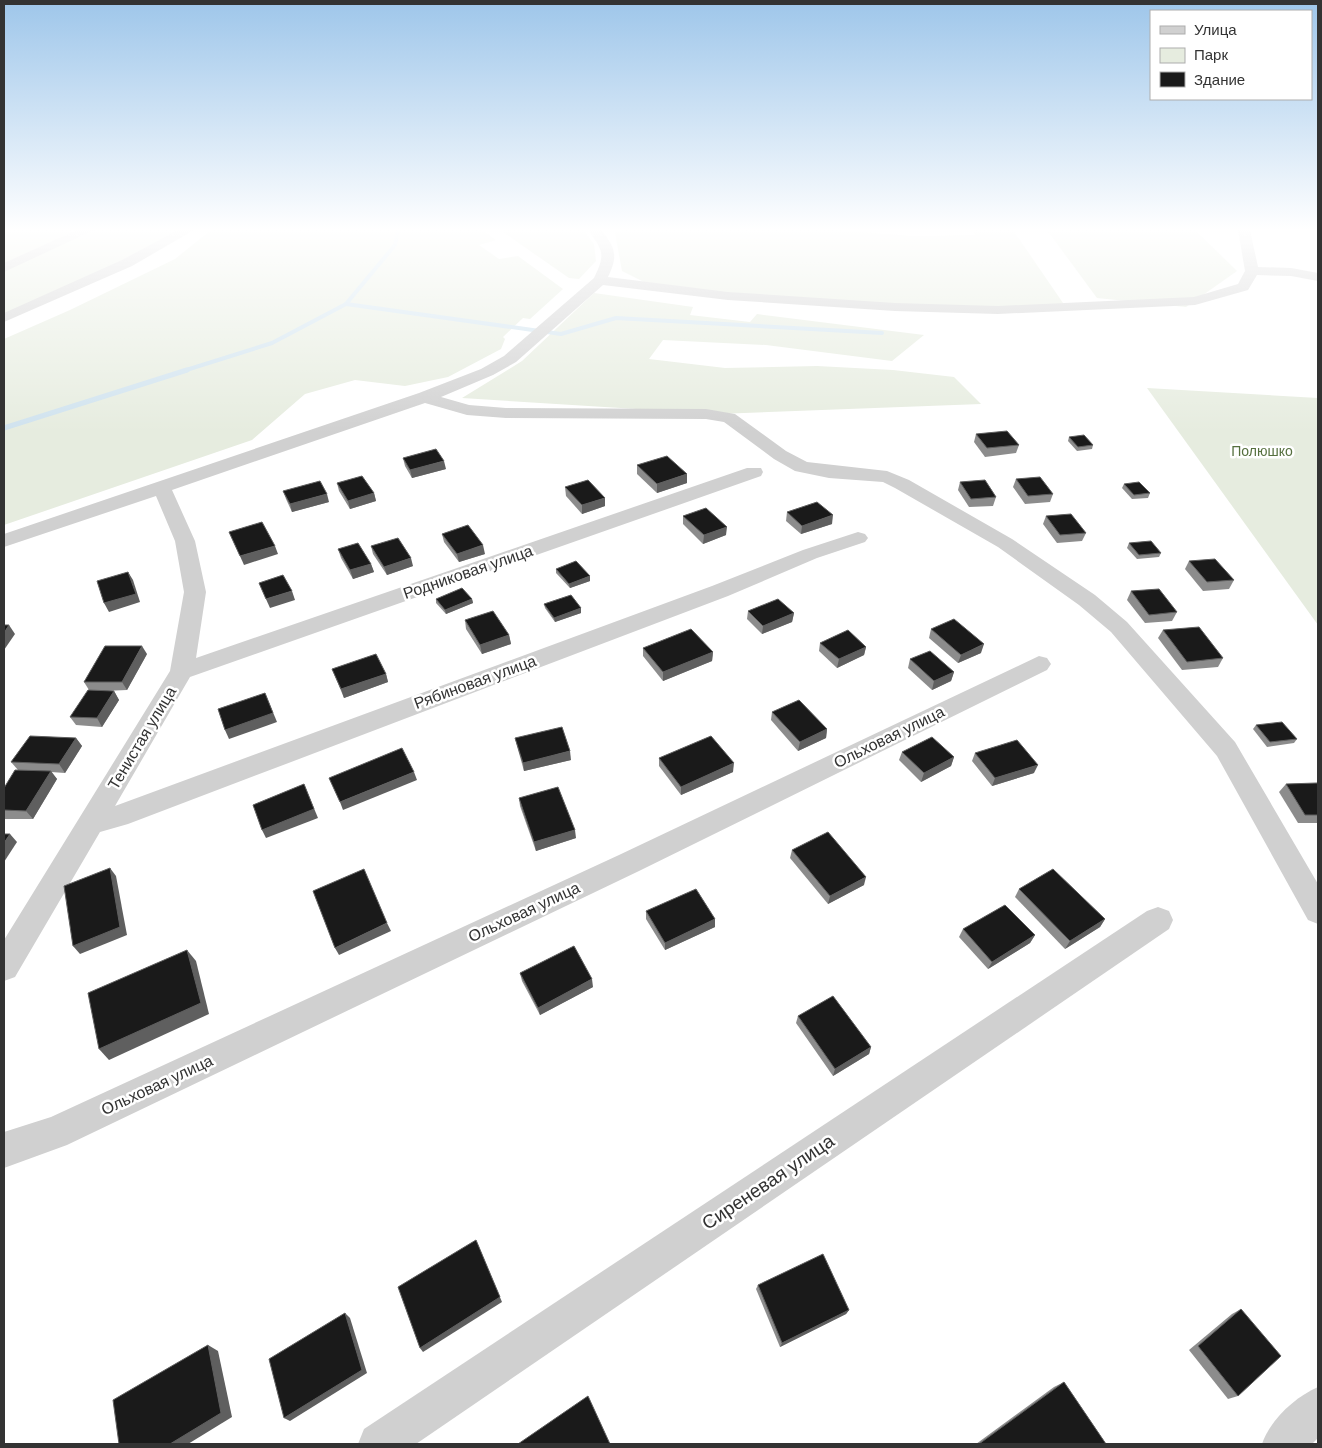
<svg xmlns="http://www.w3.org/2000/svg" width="1322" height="1448" font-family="'DM Sans',sans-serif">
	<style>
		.green { fill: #e6ecdf }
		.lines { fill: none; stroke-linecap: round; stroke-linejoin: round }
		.stream-far1 { stroke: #cfe2ee; stroke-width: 4 }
		.stream { stroke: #cfe2ee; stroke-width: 5 }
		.street { fill: #d0d0d0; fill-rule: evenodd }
		.wall { fill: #8c8c8c }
		.shaded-wall { fill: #5f5f5f }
		.building { fill: #1a1a1a; stroke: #5f5f5f }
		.labels { text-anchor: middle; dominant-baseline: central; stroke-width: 5; stroke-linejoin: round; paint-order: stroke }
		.far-park-label { font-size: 14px; fill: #56703f; stroke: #fff }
		.street-label { font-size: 16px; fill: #333; stroke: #fff }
		.near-street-label { font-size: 19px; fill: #333; stroke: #fff }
	</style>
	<rect width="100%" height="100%" fill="#fff"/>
	<g class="green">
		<path d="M4,230H180L134,257L4,314Z"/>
		<path d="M211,230H482L496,240L479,245L499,259L518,256L563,289L530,319L523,318L503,337L505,339L501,349L448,377L405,386L355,380L305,394L252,440L4,525V339L70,310L175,259Z"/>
		<path d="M500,230H583L594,244L596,261L579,279L569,278Z"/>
		<path d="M623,230H837L913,236L975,235L972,230H1013L1063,303L1043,309L873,303L721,292L644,282L622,271L615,233Z"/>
		<path d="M1047,230H1195L1237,271L1186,307L1097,298Z"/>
		<path d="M594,293L693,307L690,315L750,322L757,314L924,335L892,361L766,345L663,340L649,359L725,368L817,366L893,370L954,377L981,404L717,414L462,398L522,361Z"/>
		<path d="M1147,388L1318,398V625Z"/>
	</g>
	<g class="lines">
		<g class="stream-far1">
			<path d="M346,304L395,245L398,230"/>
			<path d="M183,371L272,343L346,304L561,334L616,318L882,333"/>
		</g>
		<path class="stream" d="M4,428L187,370"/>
		<g class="street">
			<path d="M77,230H94L4,272V263Z"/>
			<path d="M178,230H194L132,266L4,322V313L122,260Z"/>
			<path d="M588,230H601C616,248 618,256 608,277L728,292L895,303L998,306L1194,297L1238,284L1245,271L1238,230H1250L1258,267L1291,268L1318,273V281L1291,276L1257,275L1248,290L1195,305L998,314L895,311L728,300L603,285L516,362L493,375L441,397L469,405L506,408L706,409L735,414L786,451L807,462L887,471L909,480L1012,539L1095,595L1127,622L1235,742L1318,884V924L1308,920L1217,756L1111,632L1079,605L998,547L895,488L883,482L829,478L795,471L774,459L724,422L706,419L506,418L467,415L425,403L172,490L195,541L206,592L196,658L747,468H761L763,472L761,476L190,677L115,806L712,586L803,550L858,532L865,534L868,538L865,542L817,558L728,596L128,824L100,832L15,977L4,981V940L170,671L184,592L175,541L156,496L4,547V534L419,393L481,369L504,356L594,278C606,253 603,251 588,230Z"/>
			<path d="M1039,656L1047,658L1051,664L1047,670L639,871L67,1145L4,1168V1132L51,1117L619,855Z"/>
			<path d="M1158,907L1169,911L1173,920L1169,929L416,1444H358L364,1429L1147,911Z"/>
			<path d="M1318,1387V1438L1312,1444H1262C1270,1420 1295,1397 1318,1387Z"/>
		</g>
	</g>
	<g class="wall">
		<path d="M976,434L1019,445L1016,453L985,457L974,442Z"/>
		<path d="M1069,437L1093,445L1092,449L1077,451L1068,441Z"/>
		<path d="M403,458L446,469L412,478L405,466Z"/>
		<path d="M637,465L687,483L657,493L637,474Z"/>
		<path d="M1016,479L1053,494L1050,502L1025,504L1013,487Z"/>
		<path d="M960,482L996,497L993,506L969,507L958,490Z"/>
		<path d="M337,483L374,493L376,501L350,509L339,491Z"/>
		<path d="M1124,484L1150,493L1148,498L1132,499L1122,488Z"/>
		<path d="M565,487L605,506L582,514L566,496Z"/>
		<path d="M283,491L329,502L292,512L286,499Z"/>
		<path d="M787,512L832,524L801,534L786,521Z"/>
		<path d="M683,516L726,535L703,544L683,524Z"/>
		<path d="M1046,516L1086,533L1082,541L1057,543L1043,524Z"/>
		<path d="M442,534L485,554L459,562L444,542Z"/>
		<path d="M1129,543L1161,553L1159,557L1137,559L1127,548Z"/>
		<path d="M371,546L413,566L387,575L373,554Z"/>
		<path d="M338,549L371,564L374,572L353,579L341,558Z"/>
		<path d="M1189,561L1234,580L1229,589L1203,591L1185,569Z"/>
		<path d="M556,569L590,581L570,588L556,573Z"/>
		<path d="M1131,591L1177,612L1172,621L1145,623L1127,600Z"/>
		<path d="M436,599H472L473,603L446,614L436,603Z"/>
		<path d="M544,604L581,608V613L555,622L545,608Z"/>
		<path d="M748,611L794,613L792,622L762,634L747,619Z"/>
		<path d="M465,620L509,635L511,644L482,654L466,629Z"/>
		<path d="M931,629L981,653L958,663L929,638Z"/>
		<path d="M1163,630L1223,658L1218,667L1182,670L1158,638Z"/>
		<path d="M820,643L866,647L864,655L837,668L819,651Z"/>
		<path d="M643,648L713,652L712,661L663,681L643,656Z"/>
		<path d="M147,654L127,690L104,691H114L119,700L102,727L76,725L70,717L89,690L84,682Z"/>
		<path d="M910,659L954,672L951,681L932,690L908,668Z"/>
		<path d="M332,669L386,674L388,682L344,698Z"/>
		<path d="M772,712L827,729L826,738L798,751L771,720Z"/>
		<path d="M1256,725L1297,739L1294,743L1267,747L1253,729Z"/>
		<path d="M76,738L82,746L65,773L51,772L57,779L33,819H4V788L18,770L11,762Z"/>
		<path d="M515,738L571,760L524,771L517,746Z"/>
		<path d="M902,752L954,757L951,766L921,782L899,760Z"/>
		<path d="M975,753L1034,773L992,786L972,761Z"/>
		<path d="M659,758L733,772L681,795L659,766Z"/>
		<path d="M1286,784L1318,785V823H1298L1279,792Z"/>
		<path d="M519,798L576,838L536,851L520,806Z"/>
		<path d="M792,850L864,885L828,904L790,858Z"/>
		<path d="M1019,889L1105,919L1100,927L1065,949L1015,897Z"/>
		<path d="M646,911L715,919V927L665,950L646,919Z"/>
		<path d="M963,929L1035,935L1030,943L988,969L959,937Z"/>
		<path d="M520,973L593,987L540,1015L522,981Z"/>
		<path d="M798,1016L871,1047L869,1054L833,1076L796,1023Z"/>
		<path d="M758,1285L849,1310L846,1314L780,1347L756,1289Z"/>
		<path d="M1241,1309L1238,1396L1228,1399L1189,1350L1232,1314Z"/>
		<path d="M1064,1382L1106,1444H976L1054,1387Z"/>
	</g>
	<g class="shaded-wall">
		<path d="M444,461L446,469L412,478L410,470Z"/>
		<path d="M687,474V483L657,493V484Z"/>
		<path d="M374,493L376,501L350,509L348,501Z"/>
		<path d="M327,494L329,502L292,512L290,504Z"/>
		<path d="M605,498V506L582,514V505Z"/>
		<path d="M833,515L832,524L801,534L802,526Z"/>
		<path d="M727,527L726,535L703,544L704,535Z"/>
		<path d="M483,545L485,554L459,562L457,554Z"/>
		<path d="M275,546L278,554L244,565L240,556Z"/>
		<path d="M411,558L413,566L387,575L384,567Z"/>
		<path d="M371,564L374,572L353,579L350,570Z"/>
		<path d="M128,572L133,580L140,602L109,612L104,603Z"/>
		<path d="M590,576V581L570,588L569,584Z"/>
		<path d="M292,591L295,600L270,608L266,599Z"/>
		<path d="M472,599L473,603L446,614L445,610Z"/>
		<path d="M581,608V613L555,622L554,618Z"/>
		<path d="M794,613L792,622L762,634L763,626Z"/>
		<path d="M9,625L15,634L4,650V633Z"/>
		<path d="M509,635L511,644L482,654L480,645Z"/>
		<path d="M984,644L981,653L958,663L961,655Z"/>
		<path d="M142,646L147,654L127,690L122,682Z"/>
		<path d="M866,647L864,655L837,668L839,659Z"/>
		<path d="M713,652L712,661L663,681V672Z"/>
		<path d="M954,672L951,681L932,690L934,681Z"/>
		<path d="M386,674L388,682L344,698L341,689Z"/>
		<path d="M114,691L119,700L102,727L97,718Z"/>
		<path d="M265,693L277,722L229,739L225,730Z"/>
		<path d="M827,729L826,738L798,751L800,742Z"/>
		<path d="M76,738L82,746L65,773L59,764Z"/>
		<path d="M570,751L571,760L524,771L523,763Z"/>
		<path d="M954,757L951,766L921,782L924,773Z"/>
		<path d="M734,763L733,772L681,795V787Z"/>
		<path d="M1038,765L1034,773L992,786L995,778Z"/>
		<path d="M51,771L57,779L33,819L26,811Z"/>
		<path d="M414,772L417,780L343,810L340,802Z"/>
		<path d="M304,784L318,818L266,838L262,830Z"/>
		<path d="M575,830L576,838L536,851L534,842Z"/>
		<path d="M10,834L17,842L4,862V843Z"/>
		<path d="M110,868L116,876L127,935L80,954L73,946Z"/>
		<path d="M866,877L864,885L828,904L830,896Z"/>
		<path d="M715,919V927L665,950V943Z"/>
		<path d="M1105,919L1100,927L1065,949L1070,941Z"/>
		<path d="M387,923L391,931L339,955L335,948Z"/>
		<path d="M1035,935L1030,943L988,969L992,962Z"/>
		<path d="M187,950L196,961L209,1014L109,1060L99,1049Z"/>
		<path d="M592,979L593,987L540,1015L538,1008Z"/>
		<path d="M871,1047L869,1054L833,1076L835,1069Z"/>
		<path d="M476,1240L502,1302L423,1352L420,1348Z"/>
		<path d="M849,1310L846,1314L780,1347L782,1343Z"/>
		<path d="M345,1313L350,1318L367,1373L290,1421L284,1418Z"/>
		<path d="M208,1345L218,1351L232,1417L188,1444H170Z"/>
	</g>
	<g class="building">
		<path d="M1007,431L1019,445L987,448L976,434Z"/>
		<path d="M1084,435L1093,445L1078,447L1069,437Z"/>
		<path d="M436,449L444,461L410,470L403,458Z"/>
		<path d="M667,456L687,474L657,484L637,465Z"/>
		<path d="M362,476L374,493L348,501L337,483Z"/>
		<path d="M1040,477L1053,494L1028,496L1016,479Z"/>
		<path d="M588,480L605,498L582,505L565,487Z"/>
		<path d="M985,480L996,497L971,499L960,482Z"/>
		<path d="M320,481L327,494L290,504L283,491Z"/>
		<path d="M1139,482L1150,493L1134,495L1124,484Z"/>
		<path d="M817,502L833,515L802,526L787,512Z"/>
		<path d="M706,508L727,527L704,535L683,516Z"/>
		<path d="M1071,514L1086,533L1060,535L1046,516Z"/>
		<path d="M262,522L275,546L240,556L229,532Z"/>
		<path d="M468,525L483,545L457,554L442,534Z"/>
		<path d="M398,538L411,558L384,567L371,546Z"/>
		<path d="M1151,541L1161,553L1139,555L1129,543Z"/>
		<path d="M358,543L371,564L350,570L338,549Z"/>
		<path d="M1215,559L1234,580L1207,582L1189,561Z"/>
		<path d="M576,561L590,576L569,584L556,569Z"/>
		<path d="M128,572L136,594L104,603L97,581Z"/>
		<path d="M283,575L292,591L266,599L259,583Z"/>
		<path d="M462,588L472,599L445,610L436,599Z"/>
		<path d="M1159,589L1177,612L1149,615L1131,591Z"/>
		<path d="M571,595L581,608L554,618L544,604Z"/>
		<path d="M778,599L794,613L763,626L748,611Z"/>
		<path d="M493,611L509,635L480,645L465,620Z"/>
		<path d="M954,619L984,644L961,655L931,629Z"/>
		<path d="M4,625H9L4,633Z"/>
		<path d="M1199,627L1223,658L1187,662L1163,630Z"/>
		<path d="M691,629L713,652L663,672L643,648Z"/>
		<path d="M848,630L866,647L839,659L820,643Z"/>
		<path d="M105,646H142L122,682H84Z"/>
		<path d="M930,651L954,672L934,681L910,659Z"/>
		<path d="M376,654L386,674L341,689L332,669Z"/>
		<path d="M88,690L114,691L97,718L70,717Z"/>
		<path d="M265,693L273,713L225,730L218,709Z"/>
		<path d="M799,700L827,729L800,742L772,712Z"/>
		<path d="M1282,722L1297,739L1270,742L1256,725Z"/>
		<path d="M562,727L570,751L523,763L515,738Z"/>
		<path d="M30,736L76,738L59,764L11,762Z"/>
		<path d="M711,736L734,763L681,787L659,758Z"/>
		<path d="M932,737L954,757L924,773L902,752Z"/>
		<path d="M1017,740L1038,765L995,778L975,753Z"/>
		<path d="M402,748L414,772L340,802L329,778Z"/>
		<path d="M15,770L51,771L26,811L4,810V788Z"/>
		<path d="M1317,783L1318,785V815H1305L1286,784Z"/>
		<path d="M304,784L314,809L262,830L253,805Z"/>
		<path d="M558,787L575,830L534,842L519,798Z"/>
		<path d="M828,832L866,877L830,896L792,850Z"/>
		<path d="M4,834H10L4,843Z"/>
		<path d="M110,868L120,927L73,946L64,886Z"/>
		<path d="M364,869L387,923L335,948L313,891Z"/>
		<path d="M1053,869L1105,919L1070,941L1019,889Z"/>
		<path d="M696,889L715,919L665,943L646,911Z"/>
		<path d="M1005,905L1035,935L992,962L963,929Z"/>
		<path d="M574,946L592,979L538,1008L520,973Z"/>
		<path d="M187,950L201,1003L99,1049L88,993Z"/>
		<path d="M833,996L871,1047L835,1069L798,1016Z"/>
		<path d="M476,1240L500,1297L420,1348L398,1287Z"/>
		<path d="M823,1254L849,1310L782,1343L758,1285Z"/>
		<path d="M1241,1309L1281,1356L1238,1396L1198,1346Z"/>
		<path d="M345,1313L362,1370L284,1418L269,1359Z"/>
		<path d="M208,1345L221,1413L170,1444H119L113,1400Z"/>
		<path d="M1064,1382L1106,1444H979Z"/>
		<path d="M588,1396L610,1444H518Z"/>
	</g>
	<linearGradient id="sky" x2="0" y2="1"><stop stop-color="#9ec6ea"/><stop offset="0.53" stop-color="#fff"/><stop offset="1" stop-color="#fff" stop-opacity="0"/></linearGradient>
	<rect width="1322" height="433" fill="url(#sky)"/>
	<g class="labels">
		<g class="far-park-label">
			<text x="1262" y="451">Полюшко</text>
		</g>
		<g class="street-label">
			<text transform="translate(468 572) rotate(-19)">Родниковая улица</text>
			<text transform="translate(475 682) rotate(-20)">Рябиновая улица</text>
			<text transform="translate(889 737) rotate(-26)">Ольховая улица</text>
			<text transform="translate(142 738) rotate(-59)">Тенистая улица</text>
			<text transform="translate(524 912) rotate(-25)">Ольховая улица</text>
			<text transform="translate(157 1085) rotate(-25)">Ольховая улица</text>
		</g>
		<g class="near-street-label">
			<text transform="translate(768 1182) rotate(-34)">Сиреневая улица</text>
		</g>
	</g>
	<rect width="1322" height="1448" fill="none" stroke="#333333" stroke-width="10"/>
	<rect x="1150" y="10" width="162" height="90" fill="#ffffff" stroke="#adadad"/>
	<rect x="1160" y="26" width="25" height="8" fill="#d0d0d0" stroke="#adadad"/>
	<text x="1194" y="35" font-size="15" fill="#333333">Улица</text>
	<rect x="1160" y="48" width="25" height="15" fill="#e6ecdf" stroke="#adadad"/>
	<text x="1194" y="60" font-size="15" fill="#333333">Парк</text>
	<rect x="1160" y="72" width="25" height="15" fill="#1a1a1a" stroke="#adadad"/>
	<text x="1194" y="85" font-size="15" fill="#333333">Здание</text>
</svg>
